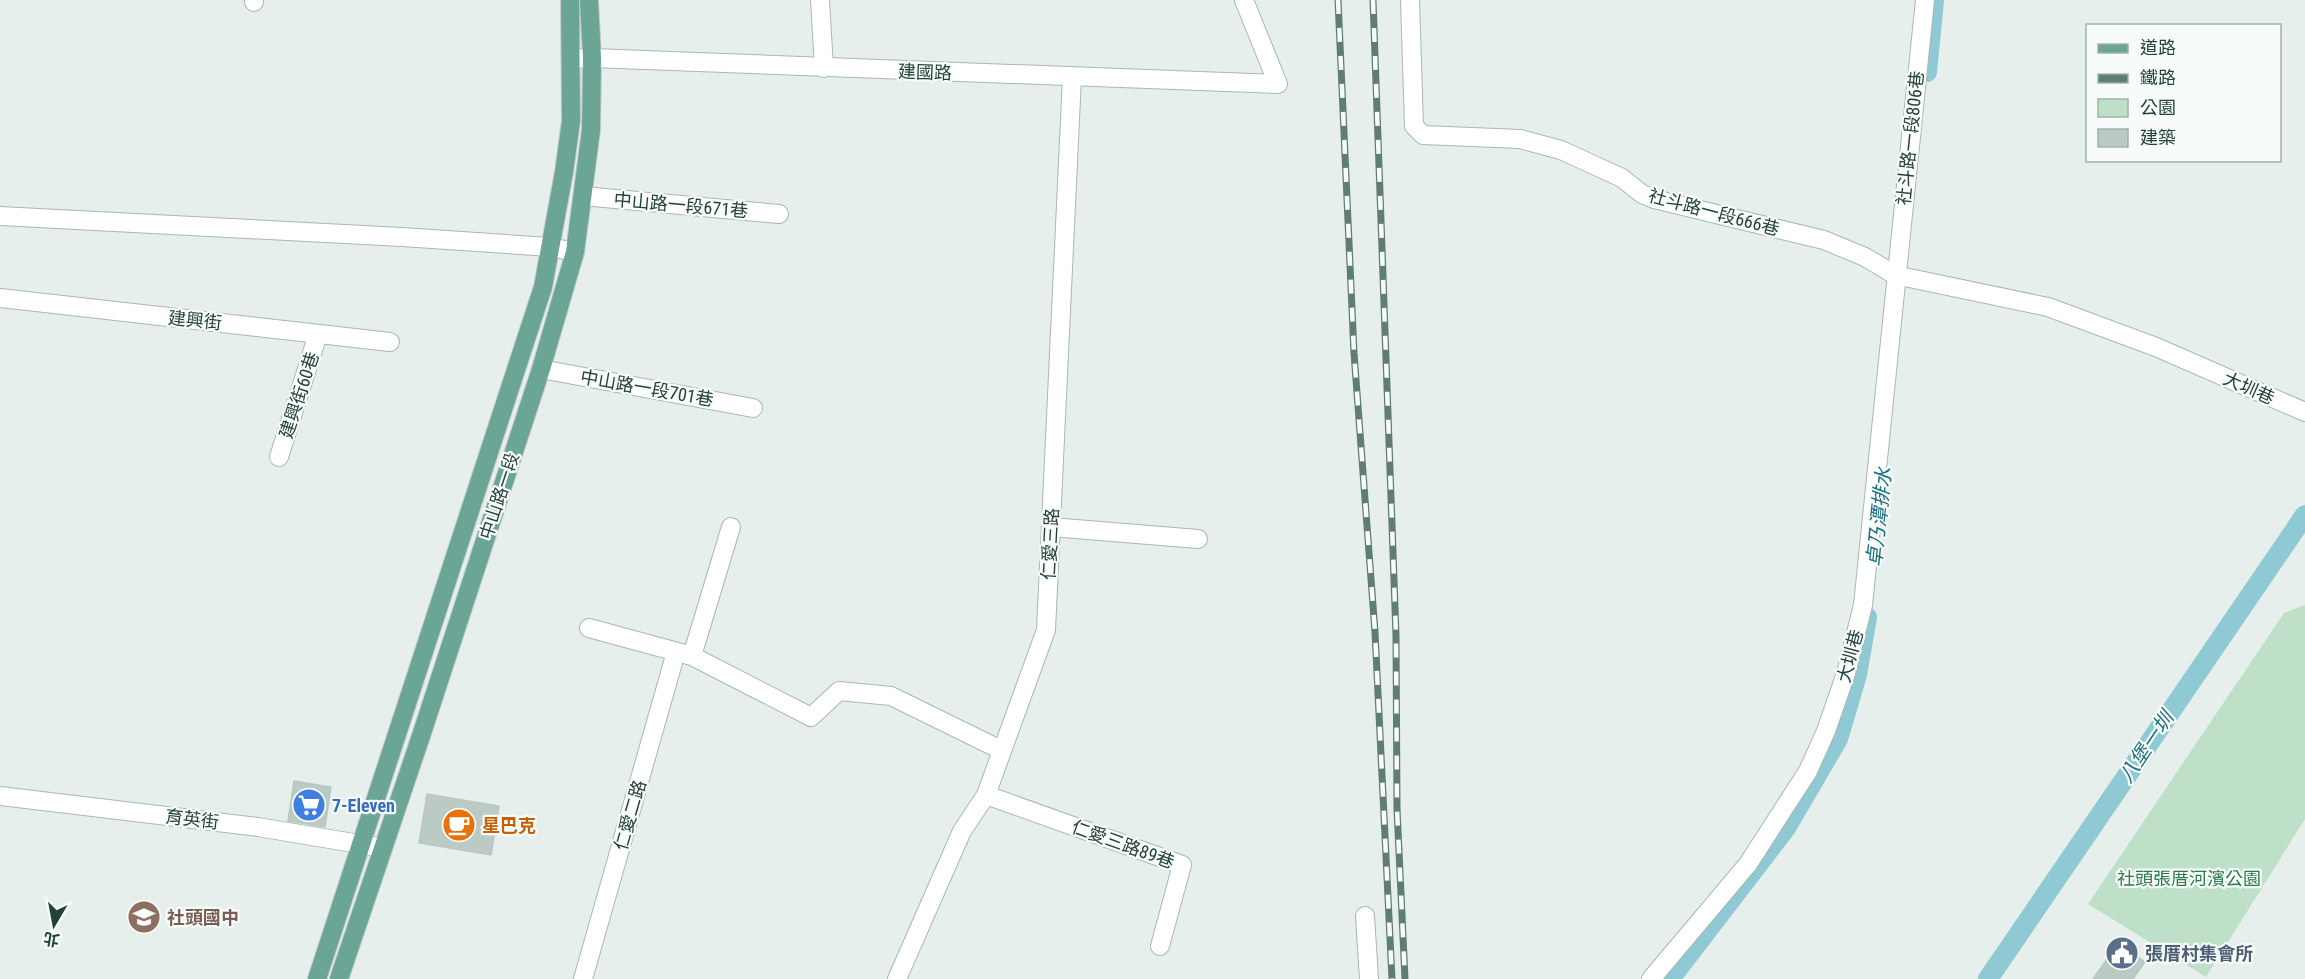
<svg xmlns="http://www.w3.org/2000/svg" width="2305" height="979" font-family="'Roboto Condensed','Noto Sans TC',sans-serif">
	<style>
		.green { fill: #bfe0c8 }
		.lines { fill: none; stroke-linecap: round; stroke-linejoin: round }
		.canal { stroke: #8ec9d4; stroke-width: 20 }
		.building { fill: #bbcac4; stroke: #b8c9c2; stroke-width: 1.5 }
		.minor-casing { stroke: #a8b8b2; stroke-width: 20 }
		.major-casing { stroke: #c2cac8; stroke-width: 20 }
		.minor { stroke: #fff; stroke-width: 18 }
		.major { stroke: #6aa596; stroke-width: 18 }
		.rail-casing { stroke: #5f7d75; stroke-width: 7 }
		.rail { stroke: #f7fbf9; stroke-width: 4.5; stroke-dasharray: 14; stroke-linecap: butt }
		.labels { text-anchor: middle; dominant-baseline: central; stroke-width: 4.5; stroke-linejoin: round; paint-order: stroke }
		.street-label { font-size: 18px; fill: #24423a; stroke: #f7fbf9 }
		.shop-label { font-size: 18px; font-weight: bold; fill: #366cbe; stroke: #f7fbf9; text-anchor: start }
		.food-label { font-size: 18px; font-weight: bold; fill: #c56008; stroke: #f7fbf9; text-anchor: start }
		.park-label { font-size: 18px; fill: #2d7a4b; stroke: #f7fbf9 }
		.education-label { font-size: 18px; font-weight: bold; fill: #785e54; stroke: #f7fbf9; text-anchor: start }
		.service-label { font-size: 18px; font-weight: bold; fill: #4e5e75; stroke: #f7fbf9; text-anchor: start }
		.water-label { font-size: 20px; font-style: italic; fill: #1c6f80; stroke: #f7fbf9 }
	</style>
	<rect width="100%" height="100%" fill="#e6efeb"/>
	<path class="green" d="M2305,605V819L2206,977L2088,904L2284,613Z"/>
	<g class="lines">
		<g class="canal">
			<path d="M1927,72L1934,0"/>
			<path d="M1670,979L1786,828L1838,739L1857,675L1867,617"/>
			<path d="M1988,979L2305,515"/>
		</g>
	</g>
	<g class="building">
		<path d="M294,781L331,787L325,827L288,821Z"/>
		<path d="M427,794L499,806L491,855L419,843Z"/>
		<path d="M2118,943L2145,962L2133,979H2093Z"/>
	</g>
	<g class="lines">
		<defs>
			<g id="minor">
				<path d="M254,0V2"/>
				<path d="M820,0L824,68"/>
				<path d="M1410,0L1414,126L1423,135L1520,139L1561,150L1622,178L1642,194L1654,199L1824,240L1865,257L1895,275L2048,307L2156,347L2305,412"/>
				<path d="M572,59L592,58L1278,84L1244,0"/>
				<path d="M583,196L779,214"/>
				<path d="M0,216L402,237L550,247L575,252"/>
				<path d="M0,298L390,342"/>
				<path d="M541,369L753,408"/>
				<path d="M279,457L318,334"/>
				<path d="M1051,527L1198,539"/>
				<path d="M589,628L692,656L811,717L839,691L891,696L1001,750"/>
				<path d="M692,656L731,527"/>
				<path d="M986,795L1182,865L1160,946"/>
				<path d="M0,796L258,827L383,848"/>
				<path d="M1365,916L1369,979"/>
				<path d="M583,979L676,652"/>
				<path d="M897,979L962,831L986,795L1046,630L1072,77"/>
				<path d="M1651,979L1748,864L1808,771L1826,731L1846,673L1863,605L1925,0"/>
			</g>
			<g id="major">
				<path d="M317,979L543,287L564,172L571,121L570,0"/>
				<path d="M339,979L421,736L541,369L575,252L591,130L592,58L589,0"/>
			</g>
		</defs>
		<use href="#minor" class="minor-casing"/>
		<use href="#major" class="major-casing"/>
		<use href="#minor" class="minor"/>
		<use href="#major" class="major"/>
		<defs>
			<g id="rail">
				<path d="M1338,0L1354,353L1375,632L1392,979"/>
				<path d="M1373,0L1396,635L1397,809L1405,979"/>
			</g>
		</defs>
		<use href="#rail" class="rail-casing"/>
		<use href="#rail" class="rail"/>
	</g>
	<defs>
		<symbol id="supermarket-disc" viewBox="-11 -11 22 22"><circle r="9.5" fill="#3f7fe0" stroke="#f7fbf9"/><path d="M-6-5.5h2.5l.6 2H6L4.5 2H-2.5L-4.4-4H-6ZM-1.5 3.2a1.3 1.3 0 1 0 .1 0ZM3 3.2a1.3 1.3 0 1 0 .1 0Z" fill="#fff"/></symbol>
		<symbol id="cafe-disc" viewBox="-11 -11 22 22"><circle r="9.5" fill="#e8710a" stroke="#f7fbf9"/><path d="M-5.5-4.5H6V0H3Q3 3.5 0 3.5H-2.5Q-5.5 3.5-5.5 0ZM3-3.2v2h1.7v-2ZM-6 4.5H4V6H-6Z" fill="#fff"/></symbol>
		<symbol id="school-disc" viewBox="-11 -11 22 22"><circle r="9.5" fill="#8d6e63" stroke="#f7fbf9"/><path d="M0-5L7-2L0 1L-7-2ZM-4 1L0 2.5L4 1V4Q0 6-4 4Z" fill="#fff"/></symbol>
		<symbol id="civic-disc" viewBox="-11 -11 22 22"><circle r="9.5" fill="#5c6f8a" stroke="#f7fbf9"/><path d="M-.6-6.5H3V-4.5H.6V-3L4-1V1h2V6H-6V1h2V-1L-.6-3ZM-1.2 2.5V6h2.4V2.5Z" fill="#fff"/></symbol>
	</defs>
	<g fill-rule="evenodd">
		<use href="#supermarket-disc" x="290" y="786" width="38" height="38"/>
		<use href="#cafe-disc" x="440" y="806" width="38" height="38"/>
		<use href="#school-disc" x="125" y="898" width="38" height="38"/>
		<use href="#civic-disc" x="2103" y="934" width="38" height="38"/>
	</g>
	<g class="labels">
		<g class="street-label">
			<text transform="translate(925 72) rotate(2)">建國路</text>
			<text transform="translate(1910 138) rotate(-84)">社斗路一段806巷</text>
			<text transform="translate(681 205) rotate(5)">中山路一段671巷</text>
			<text transform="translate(1714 212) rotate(15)">社斗路一段666巷</text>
			<text transform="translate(195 320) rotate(6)">建興街</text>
			<text transform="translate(647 388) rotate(10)">中山路一段701巷</text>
			<text transform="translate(2249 388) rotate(24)">大圳巷</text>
			<text transform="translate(299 395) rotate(-72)">建興街60巷</text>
			<text transform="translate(499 496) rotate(-72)">中山路一段</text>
			<text transform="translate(1050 544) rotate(-87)">仁愛三路</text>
			<text transform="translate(1850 656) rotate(-75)">大圳巷</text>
			<text transform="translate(630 815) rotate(-74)">仁愛二路</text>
			<text transform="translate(192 819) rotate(7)">育英街</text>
			<text transform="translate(1123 844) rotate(20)">仁愛三路89巷</text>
		</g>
		<g class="shop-label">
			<text x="332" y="805">7-Eleven</text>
		</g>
		<g class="food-label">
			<text x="482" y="825">星巴克</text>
		</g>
		<g class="park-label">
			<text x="2189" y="878">社頭張厝河濱公園</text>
		</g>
		<g class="education-label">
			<text x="167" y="917">社頭國中</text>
		</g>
		<g class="service-label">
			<text x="2145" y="953">張厝村集會所</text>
		</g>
		<g class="water-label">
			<text transform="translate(1879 517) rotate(-84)">卓乃潭排水</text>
			<text transform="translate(2146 747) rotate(-56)">八堡一圳</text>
		</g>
	</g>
	<rect x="2086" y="24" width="195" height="138" fill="#f7fbf9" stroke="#a3b1ad" stroke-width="1.5"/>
	<rect x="2098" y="44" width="30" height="9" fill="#6aa596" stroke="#a3b1ad" stroke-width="1.5"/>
	<text x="2140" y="54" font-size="18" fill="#24423a">道路</text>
	<rect x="2098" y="74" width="30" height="9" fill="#5f7d75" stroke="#a3b1ad" stroke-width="1.5"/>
	<text x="2140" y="84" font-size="18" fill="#24423a">鐵路</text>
	<rect x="2098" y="99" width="30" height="18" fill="#bfe0c8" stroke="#a3b1ad" stroke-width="1.5"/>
	<text x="2140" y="114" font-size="18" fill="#24423a">公園</text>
	<rect x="2098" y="129" width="30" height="18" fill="#bbcac4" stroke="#a3b1ad" stroke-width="1.5"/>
	<text x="2140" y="144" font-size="18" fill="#24423a">建築</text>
	<g transform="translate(54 925) rotate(190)" stroke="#f7fbf9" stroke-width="4.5" paint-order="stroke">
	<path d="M0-4.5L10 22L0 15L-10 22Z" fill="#24423a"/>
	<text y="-9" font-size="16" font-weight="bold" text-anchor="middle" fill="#24423a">北</text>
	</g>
</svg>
